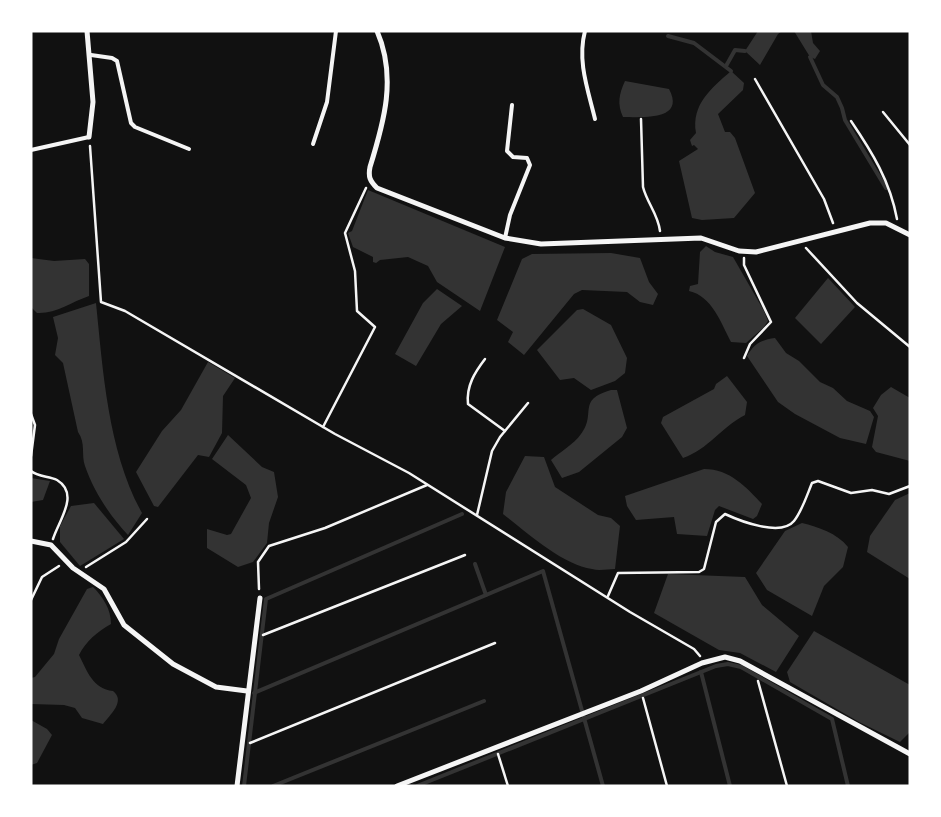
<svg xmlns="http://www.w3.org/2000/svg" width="941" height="817" font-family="Inter,sans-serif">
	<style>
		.water { fill: #333 }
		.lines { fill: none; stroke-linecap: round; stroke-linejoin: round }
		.stream { stroke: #333; stroke-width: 4 }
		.path { stroke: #f5f5f5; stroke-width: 2.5 }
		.service { stroke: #f5f5f5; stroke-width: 4 }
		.minor { stroke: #f5f5f5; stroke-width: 5 }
	</style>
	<rect width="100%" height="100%" fill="#111"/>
	<g class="water">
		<path d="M758,31H782L778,34L760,65L745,51Z"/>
		<path d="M794,31H811L813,43L820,51L815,59L810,57Z"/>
		<path d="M731,71L744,83L743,90L718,114L725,132H730L735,138L755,193L734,218L702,220L692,218L679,161L698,149L694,145L692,146L690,140L696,133C691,104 712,88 731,71Z"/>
		<path d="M625,81L669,89C686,121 642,117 623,117C617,104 619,94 625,81Z"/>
		<path d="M368,190L505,247L480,311L437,282L428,266L408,257L380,260L376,263L373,262V257L353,247L348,233L352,231Z"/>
		<path d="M706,246L715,252L733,257L764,311L768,321L763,328L746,343L731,342C721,323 712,296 689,291L690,286L698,284L700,252Z"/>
		<path d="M611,253L640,258L649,282L658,294L653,305L640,302L627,292L582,290L574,294L524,355L508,342L513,332L497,320L522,259L532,254Z"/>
		<path d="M31,258L54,261L85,259L89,264V296C71,302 56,314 37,313L31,307Z"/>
		<path d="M828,278L855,307L821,344L795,318Z"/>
		<path d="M437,289L462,306L441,324L416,366L395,354L423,303Z"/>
		<path d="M96,303C103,371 108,452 142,513L128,535C110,516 94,492 85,466C81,455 86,443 78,432L63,363L55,355L58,338L53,317Z"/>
		<path d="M583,309L611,325L627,358L625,373L615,381L591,390L574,378L560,380L537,350L577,310Z"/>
		<path d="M775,338L786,353L799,361L820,382L833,388L847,401L870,411L874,417L866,444L840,438L795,414L778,402L747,356C754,344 760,340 775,338Z"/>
		<path d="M208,362L235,378L223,396L222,433L209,457L198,455L158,507L154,506L136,472L162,431L181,410Z"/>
		<path d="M727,376L747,402L745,415C720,428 709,449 683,458L661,423L663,417L714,389L716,384Z"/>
		<path d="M891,387L910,398V461L876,452L872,447L878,416L873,408L881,395Z"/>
		<path d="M611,390H617L627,428L622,437L579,472L562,478L551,460C560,452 574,444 581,434C597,414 576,400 611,390Z"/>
		<path d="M228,435L262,467L274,472L278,497L269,523L267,543L253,562L238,567L207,548V529L227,535L231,534L251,498L246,485L212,459Z"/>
		<path d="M525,456L544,457L555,487L598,515L611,518L620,526L615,569C608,569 599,571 592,569C563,565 526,532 503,514L506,492Z"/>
		<path d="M704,469C730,469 746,487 762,504L757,516L753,519L719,506L715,510L707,536L677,534L674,517L636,520L627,506L625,496Z"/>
		<path d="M31,478L50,481L43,500L31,502Z"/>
		<path d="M910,493V579L867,552L870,536L895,500Z"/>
		<path d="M94,503L124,539L80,566L60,542V526L71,506Z"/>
		<path d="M802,523C818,527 837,533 848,547L843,567L824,586L812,616L767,590L756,573L785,531Z"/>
		<path d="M668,574L745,577L762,605L799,636L776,672L740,653L719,650L654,613Z"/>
		<path d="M93,587C103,597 111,609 111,624C97,632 86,641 79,655C87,671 93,689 113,691C126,701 110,715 103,724L82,718L75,708L64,705L31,704V678L35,677L54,654L59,639L87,589Z"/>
		<path d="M814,631L910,685V732L900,742L859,722L790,682L787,672Z"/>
		<path d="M31,720L47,729L52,735L37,763L31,765Z"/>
	</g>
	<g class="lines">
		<g class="stream">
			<path d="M668,36L694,43L731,71"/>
			<path d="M810,57L823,85L837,97L842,108L845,120L886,188"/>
			<path d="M726,66L735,50L745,51"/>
			<path d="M475,564L486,595"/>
			<path d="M701,672L730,786"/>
			<path d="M254,693L543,571L603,786"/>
			<path d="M244,786L266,599L462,514"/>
			<path d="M273,786L484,701"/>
			<path d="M417,786L716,666L728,664L741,667L832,719L848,786"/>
		</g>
		<g class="path">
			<path d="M755,79L824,199L833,223"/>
			<path d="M883,112L910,145"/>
			<path d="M641,119L643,187C647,203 658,214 660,231"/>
			<path d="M851,121C872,152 890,181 897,219"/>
			<path d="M90,146L101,302L125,311L335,434L409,473L630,612L694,649L700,656"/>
			<path d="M806,248L857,303L910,347"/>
			<path d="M744,258V265L771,322L750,344L744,358"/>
			<path d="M485,359C475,372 466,386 468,404L505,431"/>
			<path d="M31,414L35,425L31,456"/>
			<path d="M323,427L375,327L357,311L355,271L345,233L366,188"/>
			<path d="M31,471C38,477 49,476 57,480C80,494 59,520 53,539"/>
			<path d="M477,515L492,451L500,437L528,403"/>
			<path d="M86,567L126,542L147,519"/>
			<path d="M259,589L258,562L269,546L325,528L427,485"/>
			<path d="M608,596L618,573L699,572L704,569L716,522L725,514C740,521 781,537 794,521C802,511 807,495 812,483L818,481L851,493L872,490L889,494L910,486"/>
			<path d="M31,600L42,577L59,566"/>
			<path d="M263,635L465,555"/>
			<path d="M758,681L787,786"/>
			<path d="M643,698L667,786"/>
			<path d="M250,743L495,643"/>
			<path d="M498,754L508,786"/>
		</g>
		<g class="service">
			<path d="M585,31C577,61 588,90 595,119"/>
			<path d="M91,55L112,58L117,61L131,123L135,127L189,149"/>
			<path d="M313,144L327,102L336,31"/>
			<path d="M31,150L89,137"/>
			<path d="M505,238L510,215L530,165L527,158L513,157L507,151L512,105"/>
		</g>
		<g class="minor">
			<path d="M87,31L93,102L89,137"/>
			<path d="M377,31C397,77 384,122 370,167C368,177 370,181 377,188L505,238L541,244L701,238L739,251L756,252L870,223H886L910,235"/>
			<path d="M31,541L51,545L73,568L104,589L124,625L173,664L216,687L247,691"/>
			<path d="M237,786L260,598"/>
			<path d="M397,786L641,691L702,663L725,657L740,661L910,754"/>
		</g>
	</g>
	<rect width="941" height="817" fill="none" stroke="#ffffff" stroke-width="65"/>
</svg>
